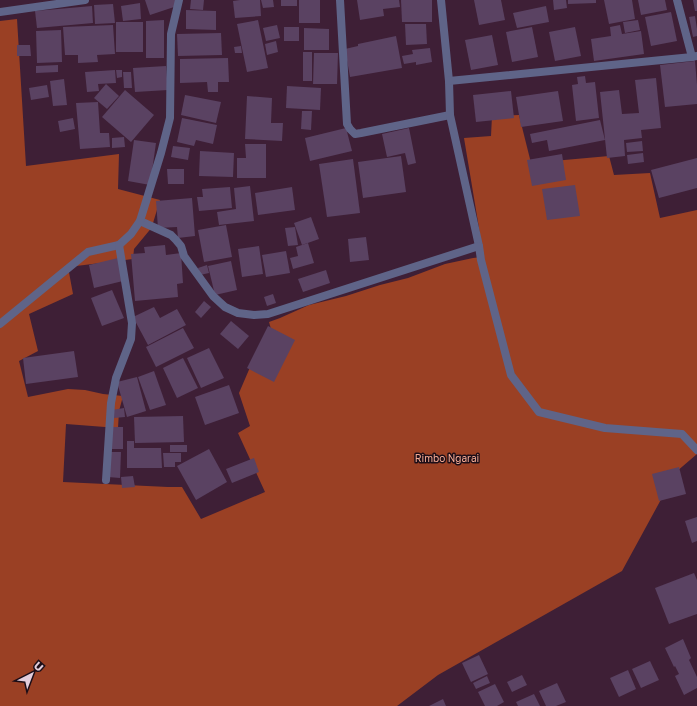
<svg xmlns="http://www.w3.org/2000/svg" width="697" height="706" font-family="'Golos Text',sans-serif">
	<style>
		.forest { fill: #9a4024 }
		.building { fill: #5a4262 }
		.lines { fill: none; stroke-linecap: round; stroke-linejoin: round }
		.street { stroke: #5f6488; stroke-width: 8 }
		.labels { text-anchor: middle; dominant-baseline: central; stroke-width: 3; stroke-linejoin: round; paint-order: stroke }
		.park-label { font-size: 10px; fill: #f7ac95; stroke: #1c0e18 }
	</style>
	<rect width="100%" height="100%" fill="#3e1f36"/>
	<path class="forest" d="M17,19L26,166L119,154L118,189L160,200L153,223V226L134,249L133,259L68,267L73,294L29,314L38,351L19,361L28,397L68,389L85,390L103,394L123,396L119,411L118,428L66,424L63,482L168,487H182L201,519L265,492L238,433L250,426L239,393L251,365L271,329L269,322L280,318L309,305L346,296L380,285L408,278L445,264L473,258L482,257L479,228L464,138L491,136L492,116L519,115L531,163L609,156L614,175L650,173L660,218L697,210V454L676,472L622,571L438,675L397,706H0V21Z"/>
	<g class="building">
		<path d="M145,0H175L177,6L150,15Z"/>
		<path d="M191,0H204L203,10L190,9Z"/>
		<path d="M240,0H260L261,16L235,18L233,1Z"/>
		<path d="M261,0H273L274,7L263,8Z"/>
		<rect x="281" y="0" width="16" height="6"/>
		<rect x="299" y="0" width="21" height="23"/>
		<path d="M357,0H399L400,7L383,9L384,16L360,20Z"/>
		<path d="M401,0H432V22H402Z"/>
		<path d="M474,0H501L505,20L479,25Z"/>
		<path d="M553,0H566L567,8L554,10Z"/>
		<path d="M568,0H596V3L568,4Z"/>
		<path d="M604,0H632L635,19L609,24Z"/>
		<path d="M638,0H665L667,10L641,15Z"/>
		<path d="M693,0H697V11H695Z"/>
		<path d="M140,3L141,19L123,21L121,6Z"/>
		<path d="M113,4L115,23L95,24L94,5Z"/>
		<path d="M92,6L93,23L37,28L35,11Z"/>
		<path d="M546,6L549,22L517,28L513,13Z"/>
		<path d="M186,10L216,11V30L186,29Z"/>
		<path d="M671,12L677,41L651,46L645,17Z"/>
		<path d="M695,16L697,29V36L693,37L689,17Z"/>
		<path d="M164,20V58H146V21Z"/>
		<path d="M258,20L268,68L247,72L237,24Z"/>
		<path d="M638,20L640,30L625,33L623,22Z"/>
		<rect x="116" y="22" width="27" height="30"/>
		<path d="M405,24H426L427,44L406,45Z"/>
		<path d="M113,25L115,54L97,55L98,62L78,63V55H65L63,27Z"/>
		<path d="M277,25L280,38L266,41L263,28Z"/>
		<path d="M620,25L622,34L641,31L644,54L594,61L591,39L611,36L610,27Z"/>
		<rect x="284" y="27" width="15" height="14"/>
		<path d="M532,27L538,57L512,62L506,32Z"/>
		<path d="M575,27L581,56L555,61L549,32Z"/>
		<path d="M304,28L329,29V50H304Z"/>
		<path d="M61,30L62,62L37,63L36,31Z"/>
		<path d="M221,33L222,55L178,56L177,34Z"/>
		<path d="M492,35L498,65L471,70L465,40Z"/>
		<path d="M396,36L402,68L350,77L345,49L358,46V44Z"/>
		<path d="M276,41L278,52L267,55L265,44Z"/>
		<path d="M17,45H30L31,56H17Z"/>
		<path d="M241,46L242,53H235L234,47Z"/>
		<path d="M430,48L432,62L416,65V62L404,64L402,56L413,54L412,50Z"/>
		<rect x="303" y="52" width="9" height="29"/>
		<path d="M314,53H338L337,84H313Z"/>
		<path d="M228,58L229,82H218V92H208L207,82L180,83V59Z"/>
		<path d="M695,61L697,85V104L665,107L660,65Z"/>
		<path d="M58,65V72L36,73V66Z"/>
		<path d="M166,66L168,90L135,92L133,68Z"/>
		<path d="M115,70L116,83L98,84L99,91L87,92L85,72Z"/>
		<path d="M116,70H122V77L117,78Z"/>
		<path d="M123,72H131L132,88H124Z"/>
		<path d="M585,76L586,83L595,82L599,118L576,121L572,85L578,84L577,77Z"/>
		<path d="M656,78L661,128L641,130L642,138L624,140L625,156L607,158L600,92L619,90L622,114L639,113L635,80Z"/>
		<path d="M64,79L67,105L53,106L50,81Z"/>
		<path d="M106,84L119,96L107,109L94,98Z"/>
		<path d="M47,85L49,97L31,100L29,88Z"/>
		<path d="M287,86L321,88L320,110L286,108Z"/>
		<path d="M125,90L154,115L131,142L102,117Z"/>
		<path d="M511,91L514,118L476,122L473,95Z"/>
		<path d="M558,91L563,121L521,127L516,97Z"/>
		<path d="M185,95L221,102L216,123L181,115Z"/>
		<path d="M247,96L272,98L271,123H283L282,141L245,139Z"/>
		<path d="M98,102L100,133H109L110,147L80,149L76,103Z"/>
		<path d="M302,111H312L311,130L301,129Z"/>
		<path d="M73,118L75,129L60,132L58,121Z"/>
		<path d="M182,118L217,125L213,144L196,140L194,146L177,142Z"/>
		<path d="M600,120L605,140L549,151L547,140L532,143L530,134Z"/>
		<path d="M346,128L352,151L310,161L305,138Z"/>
		<path d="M409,128L416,163L408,165L405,153L387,157L382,134Z"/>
		<path d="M124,137L125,147L112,148V138Z"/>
		<path d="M134,140L156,143L150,185L128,181Z"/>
		<path d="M642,141L643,151L627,152L626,143Z"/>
		<path d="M245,144H266V178H237V158H246Z"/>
		<path d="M173,146L190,148L188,160L171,157Z"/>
		<path d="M200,151L234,153L233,177L199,176Z"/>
		<path d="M643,153L644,162L628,164L627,155Z"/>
		<path d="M562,154L566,180L532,186L527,160Z"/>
		<path d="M401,156L406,192L363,198L358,162Z"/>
		<path d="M697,158V188L659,198L651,170Z"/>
		<path d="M353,159L360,213L327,217L319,164Z"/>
		<path d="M167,169H184V184H168Z"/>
		<path d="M575,185L580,216L547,220L542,189Z"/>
		<path d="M250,186L254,221L219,225L217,212L236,209L234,188Z"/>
		<path d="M230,187L232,208L199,211L197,197H203L202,189Z"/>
		<path d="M292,187L295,210L258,215L255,193Z"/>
		<path d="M192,198L195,236L178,238L177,227L158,228L156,201Z"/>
		<path d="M311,217L319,239L302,245L294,223Z"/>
		<path d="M226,225L232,257L204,262L198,230Z"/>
		<path d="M295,227L298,245L288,246L285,228Z"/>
		<path d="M366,237L369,260L350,262L348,239Z"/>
		<path d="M308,243L314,263L293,269L290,258L298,256L296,247Z"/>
		<path d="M165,245L166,255L181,253L183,283L177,284L178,297L135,301L131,254L145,253L144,247Z"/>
		<path d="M259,246L263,274L242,277L238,249Z"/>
		<path d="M286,251L290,273L266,277L262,255Z"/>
		<path d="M118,258L123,281L94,288L89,265Z"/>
		<path d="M231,261L237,290L215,295L208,266Z"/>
		<path d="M207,265L209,273L200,275L198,268Z"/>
		<path d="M326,270L330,283L303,292L298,279Z"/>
		<path d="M112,290L124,318L102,326L91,298Z"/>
		<path d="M273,294L276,303L267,306L264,297Z"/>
		<path d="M204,301L211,307L201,318L195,312Z"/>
		<path d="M154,307L160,318L177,309L186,325L148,345L133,317Z"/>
		<path d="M231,321L249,336L238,349L220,334Z"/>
		<path d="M268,326L295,340L274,382L247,368Z"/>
		<path d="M183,328L194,348L156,367L146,347Z"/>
		<path d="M209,348L224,378L201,388L187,358Z"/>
		<path d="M74,351L78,377L26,384L23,358Z"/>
		<path d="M183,358L198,388L177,398L163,368Z"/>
		<path d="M154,371L166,405L150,410L138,377Z"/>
		<path d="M137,377L146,411L127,417L117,382Z"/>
		<path d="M229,385L239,413L205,425L195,397Z"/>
		<path d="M124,408L125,417L114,418L112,410Z"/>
		<path d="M183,416L184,442L135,443L134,417Z"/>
		<rect x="111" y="427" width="12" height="22"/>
		<path d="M127,441H134V448H161L162,468H127Z"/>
		<rect x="170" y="445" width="17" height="7"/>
		<path d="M209,449L227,482L196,500L177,466Z"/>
		<path d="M110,452H121L120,478L108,477Z"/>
		<path d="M163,453H181V462H175V467H164Z"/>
		<path d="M254,458L259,472L232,483L226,469Z"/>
		<path d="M679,467L686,494L659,501L652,474Z"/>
		<path d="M133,476L135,487L122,488L121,477Z"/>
		<path d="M697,517V541L692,543L685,521Z"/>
		<path d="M694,573L697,580V614L669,624L655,588Z"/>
		<path d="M683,639L691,658L689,660L697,677V688L684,695L675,676L679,674L675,666L674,667L665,648Z"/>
		<path d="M479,655L488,674L471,682L462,663Z"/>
		<path d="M650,661L659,680L641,688L632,669Z"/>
		<path d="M628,670L636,689L619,697L610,678Z"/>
		<path d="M522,675L527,685L512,692L507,682Z"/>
		<path d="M487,676L490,683L476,689L473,683Z"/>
		<path d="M557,683L566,702L556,706H546L539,691Z"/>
		<path d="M495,684L504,702L497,706H485L478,692Z"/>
		<path d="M534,694L540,706H518L516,702Z"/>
		<path d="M443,699L446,706H429Z"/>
	</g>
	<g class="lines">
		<g class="street">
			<path d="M340,0L347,124L350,129L355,134L361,133L450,115"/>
			<path d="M441,0L449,81L450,115L479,246L481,260L511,375L539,412L605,428L682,434L697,450"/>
			<path d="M677,0L692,57"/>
			<path d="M0,12L85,0"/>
			<path d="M449,81L692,57L697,56"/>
			<path d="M140,221L171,235L176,240L181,246L184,256L213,296L225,307L238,313L254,315L268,314L479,246"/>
			<path d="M0,324L88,252L119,245L131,234L140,221L161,153L170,118L171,34L179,0"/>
			<path d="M106,480L111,403L116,378L131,339L132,323L119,245"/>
		</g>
	</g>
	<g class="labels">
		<g class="park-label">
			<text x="447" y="458">Rimbo Ngarai</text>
		</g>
	</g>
	<g transform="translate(32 674) rotate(42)" stroke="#1c0e18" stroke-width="3" paint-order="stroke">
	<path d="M0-3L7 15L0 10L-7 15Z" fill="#e3cedc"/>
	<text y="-6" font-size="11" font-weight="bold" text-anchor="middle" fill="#e3cedc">U</text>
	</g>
</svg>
